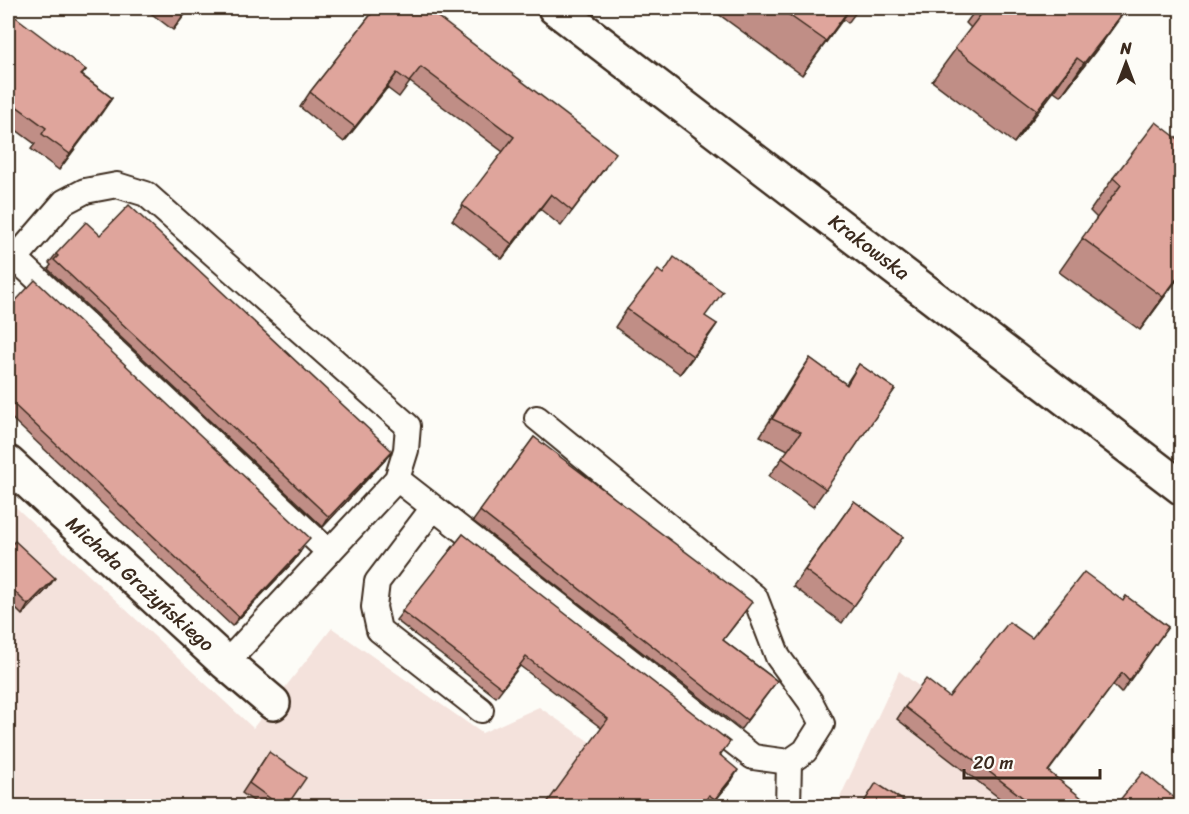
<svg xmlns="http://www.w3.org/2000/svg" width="1189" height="814" font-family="Sriracha,sans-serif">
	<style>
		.built { fill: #f4e2dc }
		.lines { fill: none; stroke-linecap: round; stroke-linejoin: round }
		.service-casing { stroke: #3b2a1e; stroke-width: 28 }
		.minor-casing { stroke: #3b2a1e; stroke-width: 38 }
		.tertiary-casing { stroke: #3b2a1e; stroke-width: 38 }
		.service { stroke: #fdfcf7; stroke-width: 24 }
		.minor { stroke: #fdfcf7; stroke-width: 33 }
		.tertiary { stroke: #fdfcf7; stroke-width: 33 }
		.wall { fill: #c08e86; stroke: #3b2a1e; stroke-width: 1.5 }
		.shaded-wall { fill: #9c746d; stroke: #3b2a1e; stroke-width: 1.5 }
		.building { fill: #dfa59c; stroke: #3b2a1e; stroke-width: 1.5 }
		.labels { text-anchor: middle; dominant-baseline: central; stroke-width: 6; stroke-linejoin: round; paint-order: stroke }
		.street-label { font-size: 20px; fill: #3b2a1e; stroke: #fdfcf7 }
	</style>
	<rect width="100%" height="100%" fill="#fdfcf7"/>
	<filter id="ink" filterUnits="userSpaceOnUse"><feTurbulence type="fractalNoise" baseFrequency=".0167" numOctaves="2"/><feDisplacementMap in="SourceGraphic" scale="12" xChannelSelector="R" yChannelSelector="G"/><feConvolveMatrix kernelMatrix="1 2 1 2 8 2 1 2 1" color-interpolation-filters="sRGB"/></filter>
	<g filter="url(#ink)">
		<g class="built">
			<path d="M8,500L253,728L332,628L482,733L539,707L683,806H8Z"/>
			<path d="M899,671L1076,806H836Z"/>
		</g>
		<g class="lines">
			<defs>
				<g id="service">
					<path d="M15,258L329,552"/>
					<path d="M8,267L64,202L85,191L117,185L146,194L408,426L406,450L397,479L226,663"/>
					<path d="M397,479L753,757L789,762L805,751L822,724L810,701L778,657L755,597L537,418"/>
					<path d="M433,508L377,582L374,607L379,630L481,710"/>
					<path d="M788,806L789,762"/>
				</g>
				<path id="minor" d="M8,463L226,663L273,703"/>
				<path id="tertiary" d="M555,8L1182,488"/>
			</defs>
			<use href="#service" class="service-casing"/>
			<use href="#minor" class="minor-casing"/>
			<use href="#tertiary" class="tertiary-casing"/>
			<use href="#service" class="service"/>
			<use href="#minor" class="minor"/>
			<use href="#tertiary" class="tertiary"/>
		</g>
		<g class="wall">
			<path d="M144,8H190L173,30Z"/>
			<path d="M376,8L605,168L561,226L540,209L502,259L452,220L503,152L410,82L399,97L387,88L344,142L300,107L310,92Z"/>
			<path d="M721,8H859L848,23L843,19L802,75L717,13Z"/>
			<path d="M977,8H1127L1104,40L1061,96L1054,91L1014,143L932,81L971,28L966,23Z"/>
			<path d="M8,18L86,70L82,75L112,98L59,170L31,149L35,144L8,124Z"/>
			<path d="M1182,142V281L1178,278L1140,330L1059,272L1097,218L1090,211L1113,178Z"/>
			<path d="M100,235L385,460L323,527L48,269L51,265L49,263L56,254Z"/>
			<path d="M8,309L303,548L293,562L232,626L8,415Z"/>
			<path d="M627,309L717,324L680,374L615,327Z"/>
			<path d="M810,358L846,384L859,364L895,389L813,507L769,476L788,450L760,436L798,376Z"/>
			<path d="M534,437L745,612L723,640L777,681L741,729L473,521Z"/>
			<path d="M854,501L903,537L842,623L793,586Z"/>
			<path d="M463,534L721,755L732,780L710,807H705L520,666L496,697L396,620Z"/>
			<path d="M8,548L48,588L22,615L8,601Z"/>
			<path d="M1126,596L1168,627L1121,693L1113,685L1048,772L1093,807H1011L897,719L905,707L949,697L1032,638L1123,601Z"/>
			<path d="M269,752L286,807H262L242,793Z"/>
		</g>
		<g class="shaded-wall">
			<path d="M188,8H190L173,30Z"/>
			<path d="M850,8H851L843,19L802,75Z"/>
			<path d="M1127,8L1104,40L1061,96L1084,63Z"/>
			<path d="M1077,58L1054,91L1014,143L1037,110Z"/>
			<path d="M397,73L387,88L344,142L355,127Z"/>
			<path d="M112,98L101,114L59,170L70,154Z"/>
			<path d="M551,194L540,209L502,259L512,244Z"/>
			<path d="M1182,272L1178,278L1140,330L1163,297Z"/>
			<path d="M717,324L705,342L680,374L693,356Z"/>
			<path d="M392,451L385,460L323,527L329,517Z"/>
			<path d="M300,552L293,562L232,626L239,617Z"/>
			<path d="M55,578L48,588L22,615L28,605Z"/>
			<path d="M738,770L732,780L710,807L715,799Z"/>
		</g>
		<g class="building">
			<path d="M180,8H188L185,12Z"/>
			<path d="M376,8H426L616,153L572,211L551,194L512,244L462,205L514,137L421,67L409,82L397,73L355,127L310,92Z"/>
			<path d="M779,8H850L826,41Z"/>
			<path d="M986,8H1127L1084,63L1077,58L1037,110L955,48Z"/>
			<path d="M13,15L86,70L81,75L112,98L70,154L42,134L46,128L8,100V18L10,20Z"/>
			<path d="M1156,122L1182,142V272L1163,297L1082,238L1121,185L1113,178Z"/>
			<path d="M129,205L392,451L329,517L54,260L58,256L56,254L86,222L100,235Z"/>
			<path d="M674,257L723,292L705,316L717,324L693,356L627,309L658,270L663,274Z"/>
			<path d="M35,280L310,538L298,551L300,552L239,617L8,399V309Z"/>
			<path d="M810,358L847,385L859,364L895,389L826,489L782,458L801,432L772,419Z"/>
			<path d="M534,437L752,602L723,640L777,681L747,720L480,511Z"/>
			<path d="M854,501L903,537L854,606L805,570Z"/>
			<path d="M463,534L730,742L720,755L738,770L715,799L709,795L701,807H544L608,719L526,657L502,688L402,611Z"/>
			<path d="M15,541L55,578L28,605L8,585V548Z"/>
			<path d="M1084,572L1123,601L1126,596L1168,627L1129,681L1122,673L1048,771L1093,807H1035L905,707L926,679L949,697L1009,622L1032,638Z"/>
			<path d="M269,752L306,778L286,807H282L249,783Z"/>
			<path d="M1143,772L1182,804V807H1114Z"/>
			<path d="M876,783L913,807H861Z"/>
		</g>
	</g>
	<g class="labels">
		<g class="street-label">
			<text transform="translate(869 247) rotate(37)">Krakowska</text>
			<text transform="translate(140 584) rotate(42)">Michała Grażyńskiego</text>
		</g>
	</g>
	<rect width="1189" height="814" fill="none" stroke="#fdfcf7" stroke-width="30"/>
	<rect x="15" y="15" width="1159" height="784" fill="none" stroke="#3b2a1e" stroke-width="2" filter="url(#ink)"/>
	<g transform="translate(1126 63)" stroke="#fdfcf7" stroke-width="4.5" paint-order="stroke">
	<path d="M0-4.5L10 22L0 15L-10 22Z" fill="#3b2a1e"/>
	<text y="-9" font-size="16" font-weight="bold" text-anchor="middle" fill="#3b2a1e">N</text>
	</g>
	<path d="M964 769v9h136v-9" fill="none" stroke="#3b2a1e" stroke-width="3"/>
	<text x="973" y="769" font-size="18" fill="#3b2a1e" stroke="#fdfcf7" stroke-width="4.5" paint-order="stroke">20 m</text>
</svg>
